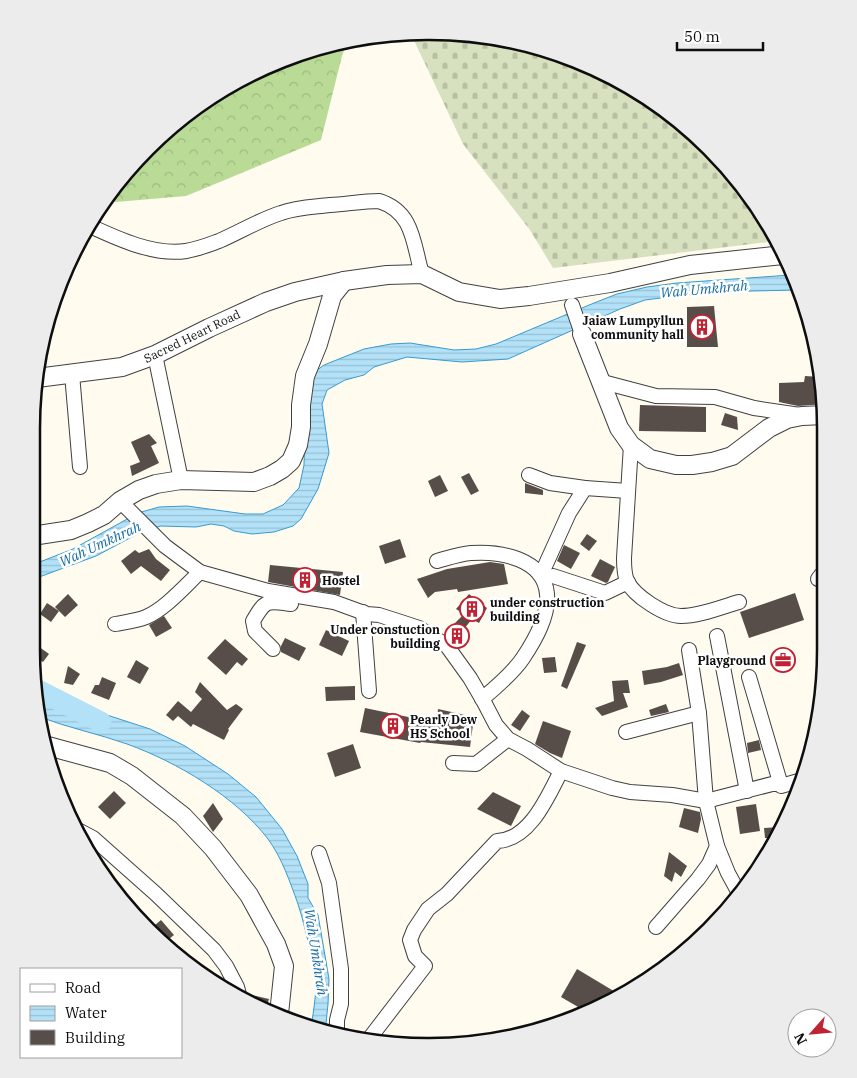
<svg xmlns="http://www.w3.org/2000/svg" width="857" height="1078" font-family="'IBM Plex Serif',serif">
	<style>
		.forest { fill: url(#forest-crowns) }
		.cemetery { fill: url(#cemetery-stones) }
		.water { fill: url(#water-rules); stroke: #379bd0 }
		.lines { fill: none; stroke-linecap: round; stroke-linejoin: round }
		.river { stroke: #b2e1f8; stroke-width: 21 }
		.building { fill: #574e4a }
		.minor-casing { stroke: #414141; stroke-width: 16 }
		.tertiary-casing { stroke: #414141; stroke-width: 20 }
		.minor { stroke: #fff; stroke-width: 14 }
		.tertiary { stroke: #fff; stroke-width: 18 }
		.labels { text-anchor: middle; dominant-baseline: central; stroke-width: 5; stroke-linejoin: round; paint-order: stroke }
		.poi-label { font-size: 12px; font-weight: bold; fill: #0e0e0e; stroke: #fff; text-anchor: end }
		.street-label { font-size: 12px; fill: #0e0e0e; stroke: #fff }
		.water-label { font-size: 14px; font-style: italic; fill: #146ca3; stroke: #fff }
		.rim { fill: none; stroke: #0e0e0e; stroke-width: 2.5 }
	</style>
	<defs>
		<pattern id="forest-crowns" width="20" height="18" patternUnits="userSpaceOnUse" patternTransform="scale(1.25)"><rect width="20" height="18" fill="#b9db96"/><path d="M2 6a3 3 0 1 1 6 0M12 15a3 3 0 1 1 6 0" fill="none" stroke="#9ebb80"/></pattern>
		<pattern id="cemetery-stones" width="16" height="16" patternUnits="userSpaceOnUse" patternTransform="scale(1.25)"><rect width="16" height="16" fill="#d8e1bf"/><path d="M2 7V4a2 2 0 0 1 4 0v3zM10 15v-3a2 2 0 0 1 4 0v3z" fill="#b8c0a3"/></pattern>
		<pattern id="water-rules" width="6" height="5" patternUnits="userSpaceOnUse" patternTransform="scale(1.25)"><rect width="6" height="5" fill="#b2e1f8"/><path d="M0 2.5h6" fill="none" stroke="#98c0d3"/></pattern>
	</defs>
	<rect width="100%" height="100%" fill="#fffbef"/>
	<path class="forest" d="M347,42L342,56L321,140L186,196L104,203L130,167L230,84L301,52Z"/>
	<path class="cemetery" d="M455,32L532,45L604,72L671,114L727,167L773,230L777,241L553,268L530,230L463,144L411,34Z"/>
	<g class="water">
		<path d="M791,275L798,290L708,292L645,300L620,309L508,359L462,362L407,357L374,367L364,375L345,380L327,390L322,404L329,453L318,489L301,519L293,526L274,532L252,534L234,531L224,526L211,524L196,527L161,526L145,530L96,556L31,580L32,565L73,549L138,513L159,507L187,506L245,514H263L283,505L299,488L304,465L306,391L316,371L324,365L364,349L391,344L410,343L454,350L476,349L496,344L594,303L617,294L647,287L677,283Z"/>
		<path d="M38,698L78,710L107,715L150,729L185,746L228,774L256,797L282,829L297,856L308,884V898L318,915L329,979L328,1004L325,1033L311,1027C314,1009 317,989 316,970C316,963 312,956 310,948C306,934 303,919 298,904C290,882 282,858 268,839C236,797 177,762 127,744C99,734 69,728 40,717Z"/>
	</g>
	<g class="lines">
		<path class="river" d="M36,689L101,722"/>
	</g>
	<g class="building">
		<path d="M714,306L718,347H687V307Z"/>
		<path d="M805,376L821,377L825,404L798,406L779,402V383L804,382Z"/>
		<path d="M640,405L706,407V432L639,431Z"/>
		<path d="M725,413L737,417L738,430L721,425Z"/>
		<path d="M149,434L157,443L151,446L159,463L132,476L130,466L140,462L131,442Z"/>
		<path d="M469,473L479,491L471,495L461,477Z"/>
		<path d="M440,475L448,491L435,497L428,481Z"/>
		<path d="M525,483L543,490V495L525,493Z"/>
		<path d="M587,534L597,541L589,551L580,544Z"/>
		<path d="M400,539L406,557L385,564L379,546Z"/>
		<path d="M564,545L580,553L571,569L557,561Z"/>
		<path d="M149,549L156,559L170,570L161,581L141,566L131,574L121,561L135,550L139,553Z"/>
		<path d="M600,559L615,567L608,582L606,583L591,576Z"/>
		<path d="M490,562L504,564L508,584L458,592L457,589L435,592L428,598L417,579L447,569Z"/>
		<path d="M270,565L343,572L340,595L268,582Z"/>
		<path d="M795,593L804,620L749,638L740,612Z"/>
		<path d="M68,594L78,605L65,617L55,607Z"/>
		<path d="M469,594L487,608L479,623L472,619L460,634L465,639L458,646L450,637L454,634L449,629L464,614L456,609Z"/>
		<path d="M47,603L59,611L51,622L40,614Z"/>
		<path d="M164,616L172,628L156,637L149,625Z"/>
		<path d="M326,630L349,641L342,656L319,645Z"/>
		<path d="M285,638L306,648L299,661L281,652V646Z"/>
		<path d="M225,639L248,659L242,666L237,662L226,675L207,658Z"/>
		<path d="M31,641L49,654L43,662L32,655Z"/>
		<path d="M577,642L586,645L567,689L561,686Z"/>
		<path d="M555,657L557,672L544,673L542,658Z"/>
		<path d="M136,660L149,668L140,684L127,677Z"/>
		<path d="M679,663L683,675L661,682L644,685L642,671L667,667Z"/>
		<path d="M68,666L80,674L73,685L64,683Z"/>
		<path d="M102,677L116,683L109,700L91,693L95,685H99Z"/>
		<path d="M628,680L630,693H623L628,707L602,716L595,708L614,701L612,681Z"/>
		<path d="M200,682L227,710L236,704L243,709L228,729L229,730L224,740L193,724L191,727L178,716L173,721L166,715L178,701L191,712L202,699L195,692Z"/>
		<path d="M355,686V700L326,701L325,687Z"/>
		<path d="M666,704L669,712L651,716L649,710Z"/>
		<path d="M365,708L437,723L438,709L474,717L470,747L421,742L420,743L360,732Z"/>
		<path d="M522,710L530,716L520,731L511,725Z"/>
		<path d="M543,721L571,731L562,758L550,753L535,744Z"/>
		<path d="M759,740L761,750L748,753L747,743Z"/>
		<path d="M353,744L361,768L335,777L327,753Z"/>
		<path d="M114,791L126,803L110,819L98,807Z"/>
		<path d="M493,792L521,806L511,826L477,809Z"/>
		<path d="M213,803L223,819L213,832L203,816Z"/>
		<path d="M756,804L760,831L740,834L736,807Z"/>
		<path d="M684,808L700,812L701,819L698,833L679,827Z"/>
		<path d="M781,827L775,838H765L764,828Z"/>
		<path d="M669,852L687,866L681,877L675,872L672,882L664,876Z"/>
		<path d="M161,920L174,935L164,943L148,931Z"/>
		<path d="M577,969L622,996L585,1011L561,997Z"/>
		<path d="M248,994L269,999L266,1009L248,1001Z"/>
	</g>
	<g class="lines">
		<defs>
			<g id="minor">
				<path d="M88,225C116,238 154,256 186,251C198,249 208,245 219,241C240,232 259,220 281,213C297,207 313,207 330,205C347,204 363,201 379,201C414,212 413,244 422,274"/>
				<path d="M572,305L582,334"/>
				<path d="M155,355L181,480"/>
				<path d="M72,374L80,467"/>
				<path d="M599,381L656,396L715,397L754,408L800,415"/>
				<path d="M631,445L624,558C624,566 624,574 627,581C634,596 665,616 681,616C700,616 721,607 739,602"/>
				<path d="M529,475L550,483L585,488L569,513L541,575"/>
				<path d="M585,488L628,491"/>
				<path d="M120,501L165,546L200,572L268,591L334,602L367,614L379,615L401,622L419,628L447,646L470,678L484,702L496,725L508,739L527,749L561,771L612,788L630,792L672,795L706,801L780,782L781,786L802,780"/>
				<path d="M437,561C448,558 459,554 471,553C499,551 544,558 547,594C549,616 535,640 523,658C515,670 494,689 482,699"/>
				<path d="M553,576L605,593L628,582"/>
				<path d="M818,579L821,575"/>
				<path d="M363,612L369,691"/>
				<path d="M115,624C126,622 136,621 146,617C165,609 185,586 200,572"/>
				<path d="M717,636L747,791"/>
				<path d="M273,649L255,631L253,621C266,599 266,601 291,604"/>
				<path d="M749,677L780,782"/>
				<path d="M626,732L699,713"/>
				<path d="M453,763L476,764L508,739"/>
				<path d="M76,829L93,838L156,894L214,950L226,966L237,987L240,998"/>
				<path d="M717,846L728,873L740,895"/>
				<path d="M319,853L329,883L341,969V1004L337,1020V1035"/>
				<path d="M656,927L698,879L709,864L717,846L706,801L699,713L689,650"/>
				<path d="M369,1039L425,966L415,956L410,940L414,930L428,909L447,894L497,841C530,840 548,796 561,771"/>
			</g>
			<g id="tertiary">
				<path d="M582,334L619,428L631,445L650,459L676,465H692L712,462L732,456L769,428L787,419L802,416L825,415"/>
				<path d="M37,378L122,367L155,355L209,328L266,302L295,292L344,281L387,275L422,274L459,292L500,299L529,296L610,283L690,265L783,255"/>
				<path d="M32,536L71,530L88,523L104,515L120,501L139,490L156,484L181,480L254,482L270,476L282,469L291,461L298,445L301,427V405L305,376L318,344L332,296L344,281"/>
				<path d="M44,745L110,763L132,776L183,816L213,848L249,895L276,944L284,966L279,1014"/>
			</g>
		</defs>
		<use href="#minor" class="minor-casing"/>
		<use href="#tertiary" class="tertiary-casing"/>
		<use href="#minor" class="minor"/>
		<use href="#tertiary" class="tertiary"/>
	</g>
	<defs>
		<symbol id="building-ring" viewBox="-11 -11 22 22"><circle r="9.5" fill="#fff" stroke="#c12232" stroke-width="1.5"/><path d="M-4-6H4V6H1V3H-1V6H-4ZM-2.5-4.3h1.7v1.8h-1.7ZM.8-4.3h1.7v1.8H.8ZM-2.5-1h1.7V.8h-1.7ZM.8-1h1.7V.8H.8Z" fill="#c12232"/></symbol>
		<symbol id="office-ring" viewBox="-11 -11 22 22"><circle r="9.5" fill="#fff" stroke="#c12232" stroke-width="1.5"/><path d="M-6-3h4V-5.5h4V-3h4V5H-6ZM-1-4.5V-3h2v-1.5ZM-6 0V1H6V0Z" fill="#c12232"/></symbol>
	</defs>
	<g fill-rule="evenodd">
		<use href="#building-ring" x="688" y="313" width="28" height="28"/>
		<use href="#building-ring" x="291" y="566" width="28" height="28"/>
		<use href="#building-ring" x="458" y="595" width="28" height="28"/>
		<use href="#building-ring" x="443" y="622" width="28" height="28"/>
		<use href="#office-ring" x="769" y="646" width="28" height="28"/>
		<use href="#building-ring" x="379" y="712" width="28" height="28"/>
	</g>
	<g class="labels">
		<g class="poi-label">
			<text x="684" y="320">Jaiaw Lumpyllun<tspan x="684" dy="14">community hall</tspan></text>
			<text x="322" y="580" text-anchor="start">Hostel</text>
			<text x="490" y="602" text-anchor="start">under construction<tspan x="490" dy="14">building</tspan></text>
			<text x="440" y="629">Under constuction<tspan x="440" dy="14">building</tspan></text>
			<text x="766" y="660">Playground</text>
			<text x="410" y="719" text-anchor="start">Pearly Dew<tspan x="410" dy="14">HS School</tspan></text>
		</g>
		<g class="street-label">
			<text transform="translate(192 336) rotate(-26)">Sacred Heart Road</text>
		</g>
		<g class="water-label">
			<text transform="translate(704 289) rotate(-5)">Wah Umkhrah</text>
			<text transform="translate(100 544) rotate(-25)">Wah Umkhrah</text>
			<text transform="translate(316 952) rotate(81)">Wah Umkhrah</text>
		</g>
	</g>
	<path d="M0 0H857V1078H0ZM428 40H429A388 388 0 0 1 817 428V650A388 388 0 0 1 429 1038H428A388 388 0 0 1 40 650V428A388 388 0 0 1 428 40Z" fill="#ececec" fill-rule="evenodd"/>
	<path class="rim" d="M428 40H429A388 388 0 0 1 817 428V650A388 388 0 0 1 429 1038H428A388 388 0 0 1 40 650V428A388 388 0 0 1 428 40Z"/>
	<rect x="20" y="968" width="162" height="90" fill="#ffffff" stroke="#9f9f9f"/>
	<rect x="30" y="984" width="25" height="8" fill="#ffffff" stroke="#9f9f9f"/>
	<text x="65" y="993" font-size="15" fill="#0e0e0e">Road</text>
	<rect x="30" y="1006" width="25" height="15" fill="url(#water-rules)" stroke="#9f9f9f"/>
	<text x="65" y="1018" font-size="15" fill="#0e0e0e">Water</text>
	<rect x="30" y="1030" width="25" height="15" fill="#574e4a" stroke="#9f9f9f"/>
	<text x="65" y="1043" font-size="15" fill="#0e0e0e">Building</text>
	<g transform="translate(812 1033) rotate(243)"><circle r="24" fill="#ffffff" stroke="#9f9f9f"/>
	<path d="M0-4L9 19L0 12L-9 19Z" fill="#c12232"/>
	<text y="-8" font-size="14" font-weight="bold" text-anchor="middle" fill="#0e0e0e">N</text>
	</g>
	<path d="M677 42v8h86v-8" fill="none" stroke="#0e0e0e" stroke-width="2.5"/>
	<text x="684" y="42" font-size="15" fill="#0e0e0e" stroke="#ffffff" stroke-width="4" paint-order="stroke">50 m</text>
</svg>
